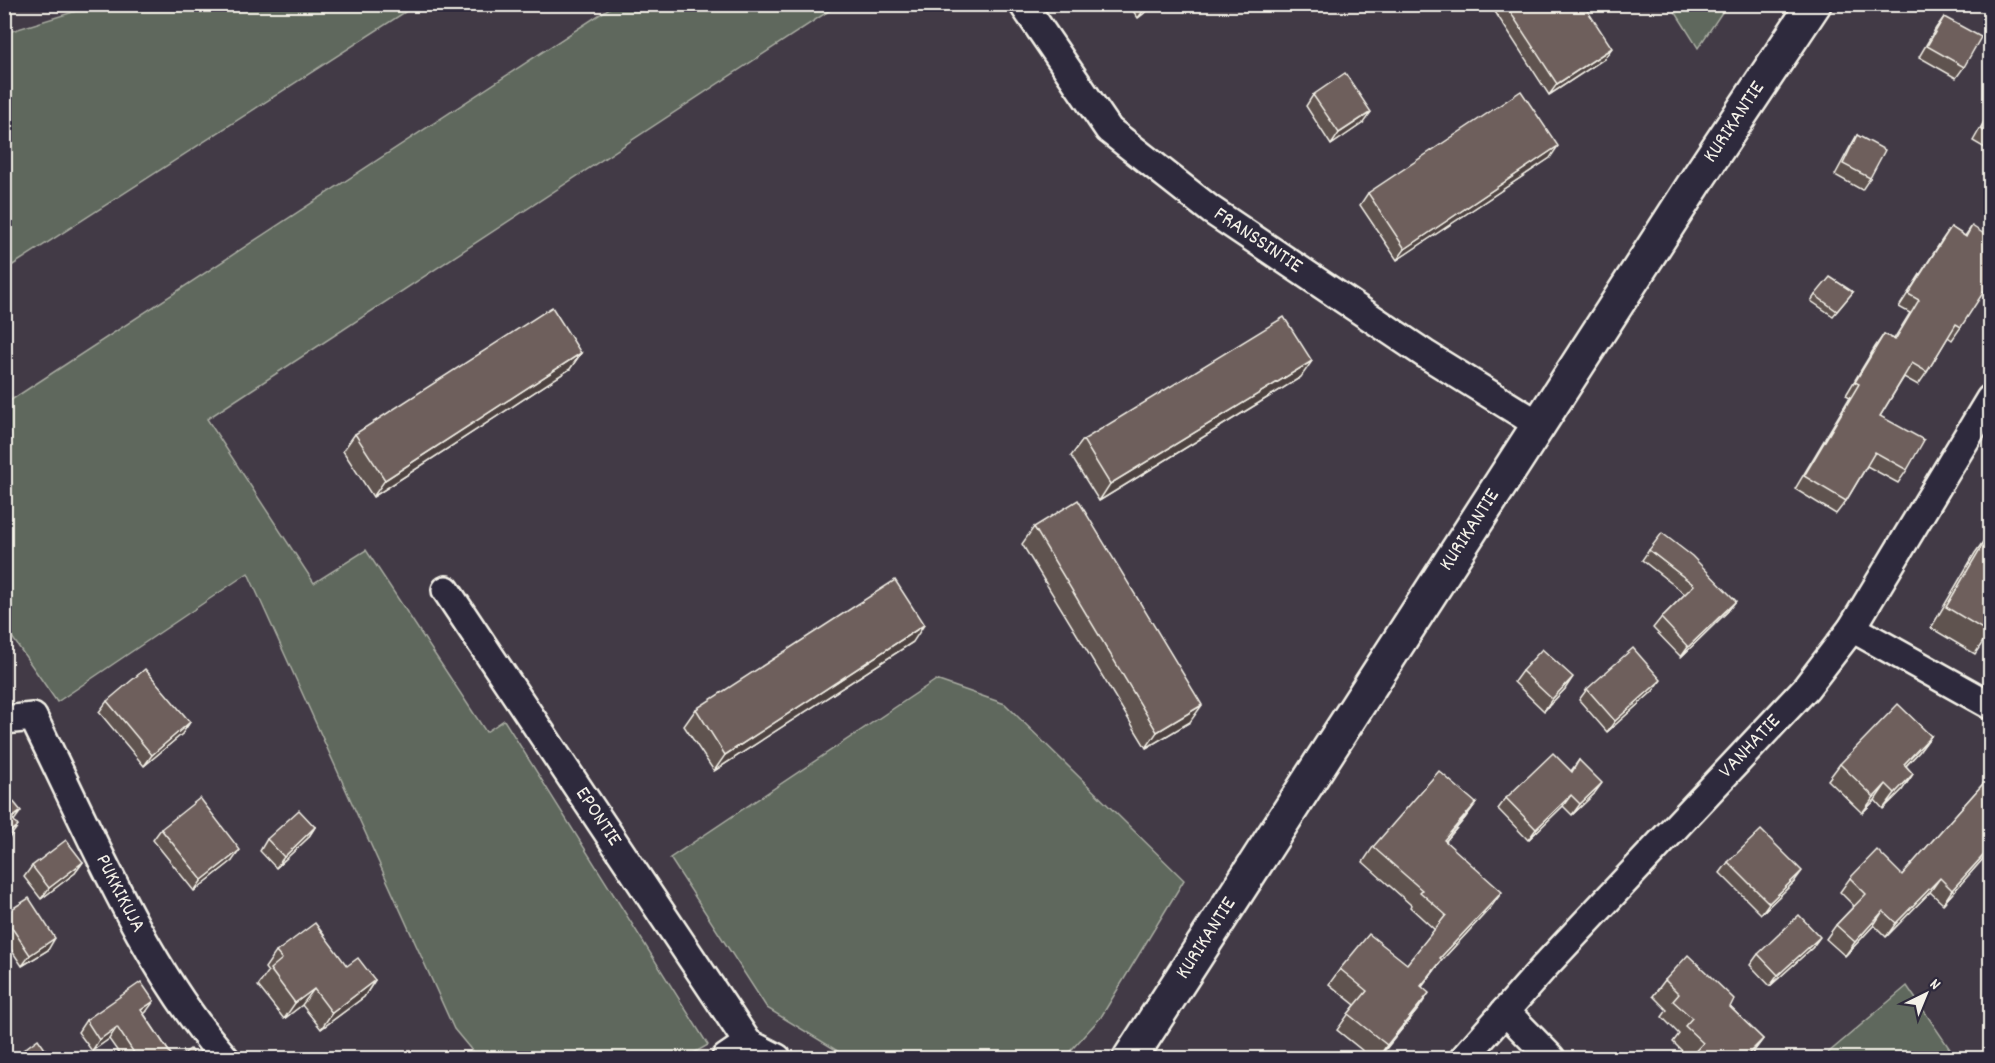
<svg xmlns="http://www.w3.org/2000/svg" width="1995" height="1063" font-family="Dekko,sans-serif">
	<style>
		.green { fill: #5e685d; stroke: #a9aca2; stroke-width: 1.5 }
		.lines { fill: none; stroke-linecap: round; stroke-linejoin: round }
		.minor-casing { stroke: #f4f1e8; stroke-width: 32 }
		.tertiary-casing { stroke: #f4f1e8; stroke-width: 38 }
		.minor { stroke: #2f2a3d; stroke-width: 27 }
		.tertiary { stroke: #2f2a3d; stroke-width: 33 }
		.wall { fill: #5f524f; stroke: #f4f1e8; stroke-width: 1.5 }
		.shaded-wall { fill: #4d4240; stroke: #f4f1e8; stroke-width: 1.5 }
		.building { fill: #6e5f5c; stroke: #f4f1e8; stroke-width: 1.5 }
		.labels { text-anchor: middle; dominant-baseline: central; stroke-width: 4.5; stroke-linejoin: round; paint-order: stroke }
		.street-label { font-size: 21px; fill: #f4f1e8; stroke: #2f2a3d }
	</style>
	<rect width="100%" height="100%" fill="#423a46"/>
	<filter id="ink" filterUnits="userSpaceOnUse"><feTurbulence type="fractalNoise" baseFrequency=".0167" numOctaves="2"/><feDisplacementMap in="SourceGraphic" scale="12" xChannelSelector="R" yChannelSelector="G"/><feConvolveMatrix kernelMatrix="1 2 1 2 8 2 1 2 1" color-interpolation-filters="sRGB"/></filter>
	<g filter="url(#ink)">
		<g class="green">
			<path d="M96,5V4L416,5L5,270V33Z"/>
			<path d="M614,5H838L207,419L314,583L366,550L486,732L504,720L708,1045L685,1058H478L454,1029L248,573L57,702L5,627V404Z"/>
			<path d="M1671,5H1727L1698,48Z"/>
			<path d="M936,680L1005,704L1184,880L1101,1017L1064,1058H849L767,1008L670,858Z"/>
			<path d="M1907,986L1956,1058H1822Z"/>
		</g>
		<g class="lines">
			<defs>
				<g id="minor">
					<path id="s1" d="M1023,4L1109,130L1211,210L1425,354L1541,426"/>
					<path id="s2" d="M446,590L748,1043L777,1058"/>
					<path d="M1852,628L1990,705"/>
					<path id="s3" d="M4,720L33,717C89,829 143,965 225,1058"/>
					<path d="M1505,1011L1551,1058"/>
					<path d="M726,1058L748,1043"/>
					<path id="s4" d="M1464,1058L1545,966L1806,688L1852,628L1990,399"/>
				</g>
				<g id="tertiary">
					<path id="s5" d="M1130,1058L1700,175L1814,4"/>
				</g>
			</defs>
			<use href="#minor" class="minor-casing"/>
			<use href="#tertiary" class="tertiary-casing"/>
			<use href="#minor" class="minor"/>
			<use href="#tertiary" class="tertiary"/>
		</g>
		<g class="wall">
			<path d="M1128,4H1156L1138,18Z"/>
			<path d="M1490,4H1583L1604,59L1549,95Z"/>
			<path d="M1944,17L1964,67L1956,78L1919,57L1936,28Z"/>
			<path d="M1313,95L1363,123L1331,145L1306,106Z"/>
			<path d="M1990,111V151L1973,141Z"/>
			<path d="M1857,135L1870,178L1862,190L1835,175L1850,147Z"/>
			<path d="M1550,158L1397,260L1360,205L1368,193Z"/>
			<path d="M1972,226L1961,327L1952,340L1948,337L1927,372L1918,385L1904,377L1880,416L1907,470L1898,483L1867,466L1846,501L1836,514L1795,489L1850,397L1846,395L1875,347L1884,334L1894,339L1910,313L1899,307L1942,240L1951,227L1965,236Z"/>
			<path d="M1853,292L1833,316L1811,301L1815,295Z"/>
			<path d="M581,353L570,369L373,497L343,451L355,434Z"/>
			<path d="M1301,377L1099,501L1071,456L1083,440Z"/>
			<path d="M1034,527L1190,722L1146,748L1022,544Z"/>
			<path d="M1990,532V631L1975,654L1931,628L1975,553Z"/>
			<path d="M1649,550L1728,611L1681,657L1653,628L1661,618L1685,594L1642,560Z"/>
			<path d="M913,642L714,771L684,726L696,709Z"/>
			<path d="M1522,671L1565,689L1544,711L1514,682Z"/>
			<path d="M1587,689L1653,691L1607,732L1579,700Z"/>
			<path d="M107,701L190,722L182,734L144,766L99,712Z"/>
			<path d="M1931,736L1919,752L1906,766L1913,774L1902,790L1883,809L1875,800L1862,813L1828,780L1840,764Z"/>
			<path d="M1579,760L1594,794L1572,815L1563,806L1528,840L1498,809L1506,798L1571,771Z"/>
			<path d="M1990,776V851L1943,904L1930,892L1886,937L1874,925L1845,956L1826,939L1836,925L1854,906L1840,892L1850,878L1902,875Z"/>
			<path d="M1476,803L1465,818L1446,841L1491,907L1442,960L1422,987L1419,1008L1378,1059H1373L1337,1030L1355,1005L1329,984L1340,969L1407,964L1435,930L1410,907L1411,905L1363,862L1373,847Z"/>
			<path d="M315,827L308,838L276,868L260,851L267,839Z"/>
			<path d="M161,829L232,861L194,891L153,840Z"/>
			<path d="M83,862L75,873L41,899L24,877L32,866Z"/>
			<path d="M1728,862L1794,882L1761,914L1720,873Z"/>
			<path d="M4,914L48,950L22,966L4,939Z"/>
			<path d="M1812,948L1770,986L1750,965L1758,954Z"/>
			<path d="M276,952L347,966L375,980L364,997L321,1029L302,1005L284,1019L258,986L268,972L265,968Z"/>
			<path d="M1665,980L1730,1007L1763,1039L1748,1059H1688L1689,1058L1673,1042L1679,1034L1662,1017L1667,1010L1653,996Z"/>
			<path d="M146,1012L144,1014L174,1059H123L109,1039L92,1051L78,1032L86,1020Z"/>
		</g>
		<g class="shaded-wall">
			<path d="M1150,4H1156L1138,18L1146,7Z"/>
			<path d="M1612,48L1604,59L1549,95L1557,84Z"/>
			<path d="M1371,112L1363,123L1331,145L1339,133Z"/>
			<path d="M1558,146L1550,158L1397,260L1405,249Z"/>
			<path d="M581,353L570,369L373,497L385,480Z"/>
			<path d="M1312,361L1301,377L1099,501L1110,484Z"/>
			<path d="M1736,601L1728,611L1681,657L1688,647Z"/>
			<path d="M924,625L913,642L714,771L725,755Z"/>
			<path d="M1573,677L1565,689L1544,711L1552,699Z"/>
			<path d="M1661,680L1653,691L1607,732L1615,721Z"/>
			<path d="M1202,705L1190,722L1146,748L1157,732Z"/>
			<path d="M190,722L182,734L144,766L152,755Z"/>
			<path d="M1931,736L1919,752L1892,780L1904,764Z"/>
			<path d="M1913,774L1902,790L1883,809L1895,793Z"/>
			<path d="M1602,783L1594,794L1572,815L1580,804Z"/>
			<path d="M1886,784L1875,800L1862,813L1874,797Z"/>
			<path d="M1571,795L1563,806L1528,840L1536,829Z"/>
			<path d="M1476,803L1465,818L1434,855L1444,840Z"/>
			<path d="M21,811L13,822L12,818Z"/>
			<path d="M18,826L10,837L4,841V836Z"/>
			<path d="M315,827L308,838L276,868L284,857Z"/>
			<path d="M1990,848V851L1943,904L1952,890Z"/>
			<path d="M240,850L232,861L194,891L202,880Z"/>
			<path d="M83,862L75,873L41,899L49,888Z"/>
			<path d="M1802,871L1794,882L1761,914L1769,903Z"/>
			<path d="M1940,878L1930,892L1886,937L1896,923Z"/>
			<path d="M1502,892L1491,907L1429,974L1440,958Z"/>
			<path d="M1883,911L1874,925L1845,956L1855,942Z"/>
			<path d="M1820,937L1812,948L1770,986L1778,975Z"/>
			<path d="M55,938L48,950L22,966L30,955Z"/>
			<path d="M1442,960L1431,975L1410,1001L1421,986Z"/>
			<path d="M375,980L364,997L321,1029L332,1013Z"/>
			<path d="M314,989L302,1005L284,1019L295,1003Z"/>
			<path d="M1429,993L1419,1008L1377,1059L1387,1045Z"/>
			<path d="M154,1001L146,1012L133,1021L141,1010Z"/>
			<path d="M117,1027L109,1039L92,1051L99,1040Z"/>
			<path d="M1763,1039L1748,1059H1743Z"/>
		</g>
		<g class="building">
			<path d="M1505,4H1583L1612,48L1557,84Z"/>
			<path d="M1944,17L1981,37L1964,67L1927,46Z"/>
			<path d="M1345,73L1371,112L1339,133L1313,95Z"/>
			<path d="M1521,91L1558,146L1405,249L1368,193Z"/>
			<path d="M1990,113V135L1981,129Z"/>
			<path d="M1857,135L1885,150L1870,178L1843,164Z"/>
			<path d="M1972,226L1990,238V282L1961,327L1956,324L1927,372L1912,363L1880,416L1924,440L1907,470L1875,452L1846,501L1804,476L1859,384L1855,382L1884,334L1895,340L1919,300L1908,294L1951,227L1966,237Z"/>
			<path d="M1830,277L1853,292L1837,311L1815,295Z"/>
			<path d="M552,307L581,353L385,480L355,434Z"/>
			<path d="M1284,317L1312,361L1110,484L1083,440Z"/>
			<path d="M1078,500L1202,705L1157,732L1034,527Z"/>
			<path d="M1990,532V631L1989,633L1946,607Z"/>
			<path d="M1662,533L1692,556L1736,601L1688,647L1661,618L1694,585L1649,550Z"/>
			<path d="M895,580L924,625L725,755L696,709Z"/>
			<path d="M1633,648L1661,680L1615,721L1587,689Z"/>
			<path d="M1542,649L1573,677L1552,699L1522,671Z"/>
			<path d="M145,669L190,722L152,755L107,701Z"/>
			<path d="M1898,704L1931,736L1904,764L1913,774L1895,793L1886,784L1874,797L1840,764Z"/>
			<path d="M1553,753L1572,772L1579,760L1602,783L1580,804L1571,795L1536,829L1506,798Z"/>
			<path d="M1439,771L1476,803L1444,840L1502,892L1440,958L1442,960L1421,986L1429,993L1387,1045L1348,1014L1367,991L1340,969L1369,934L1407,964L1446,915L1420,892L1422,890L1373,847Z"/>
			<path d="M1990,776V848L1952,890L1940,878L1896,923L1883,911L1855,942L1836,925L1866,894L1850,878L1877,850L1902,875Z"/>
			<path d="M4,790L21,811L12,818L18,826L4,836Z"/>
			<path d="M200,798L240,850L202,880L161,829Z"/>
			<path d="M299,810L315,827L284,857L267,839Z"/>
			<path d="M1761,830L1802,871L1769,903L1728,862Z"/>
			<path d="M66,840L83,862L49,888L32,866Z"/>
			<path d="M29,898L55,938L30,955L4,916V914Z"/>
			<path d="M1799,915L1820,937L1778,975L1758,954Z"/>
			<path d="M315,923L347,966L358,958L375,980L332,1013L314,989L295,1003L270,969L282,959L276,952Z"/>
			<path d="M1688,955L1734,999L1730,1007L1763,1039L1743,1059H1688L1703,1043L1685,1026L1692,1018L1673,1001L1679,994L1665,980Z"/>
			<path d="M141,982L154,1001L141,1010L174,1059H138L117,1027L99,1040L86,1020Z"/>
			<path d="M38,1039L52,1059H17L15,1056Z"/>
			<path d="M190,1049L197,1059H177Z"/>
		</g>
	</g>
	<g class="labels">
		<g class="street-label">
			<text stroke="none"><textPath href="#s5" startOffset="1114">KURIKANTIE</textPath></text>
			<text stroke="none"><textPath href="#s1" startOffset="338">FRANSSINTIE</textPath></text>
			<text stroke="none"><textPath href="#s5" startOffset="628">KURIKANTIE</textPath></text>
			<text stroke="none"><textPath href="#s4" startOffset="423">VANHATIE</textPath></text>
			<text stroke="none"><textPath href="#s2" startOffset="273">EPONTIE</textPath></text>
			<text stroke="none"><textPath href="#s3" startOffset="226">PUKKIKUJA</textPath></text>
			<text stroke="none"><textPath href="#s5" startOffset="142">KURIKANTIE</textPath></text>
		</g>
	</g>
	<rect width="1995" height="1063" fill="none" stroke="#2f2a3d" stroke-width="24"/>
	<rect x="12" y="12" width="1971" height="1039" fill="none" stroke="#f4f1e8" stroke-width="2" filter="url(#ink)"/>
	<g transform="translate(1926 994) rotate(43)" stroke="#2f2a3d" stroke-width="4.5" paint-order="stroke">
	<path d="M0-4.5L10 22L0 15L-10 22Z" fill="#f4f1e8"/>
	<text y="-9" font-size="16" font-weight="bold" text-anchor="middle" fill="#f4f1e8">N</text>
	</g>
</svg>
